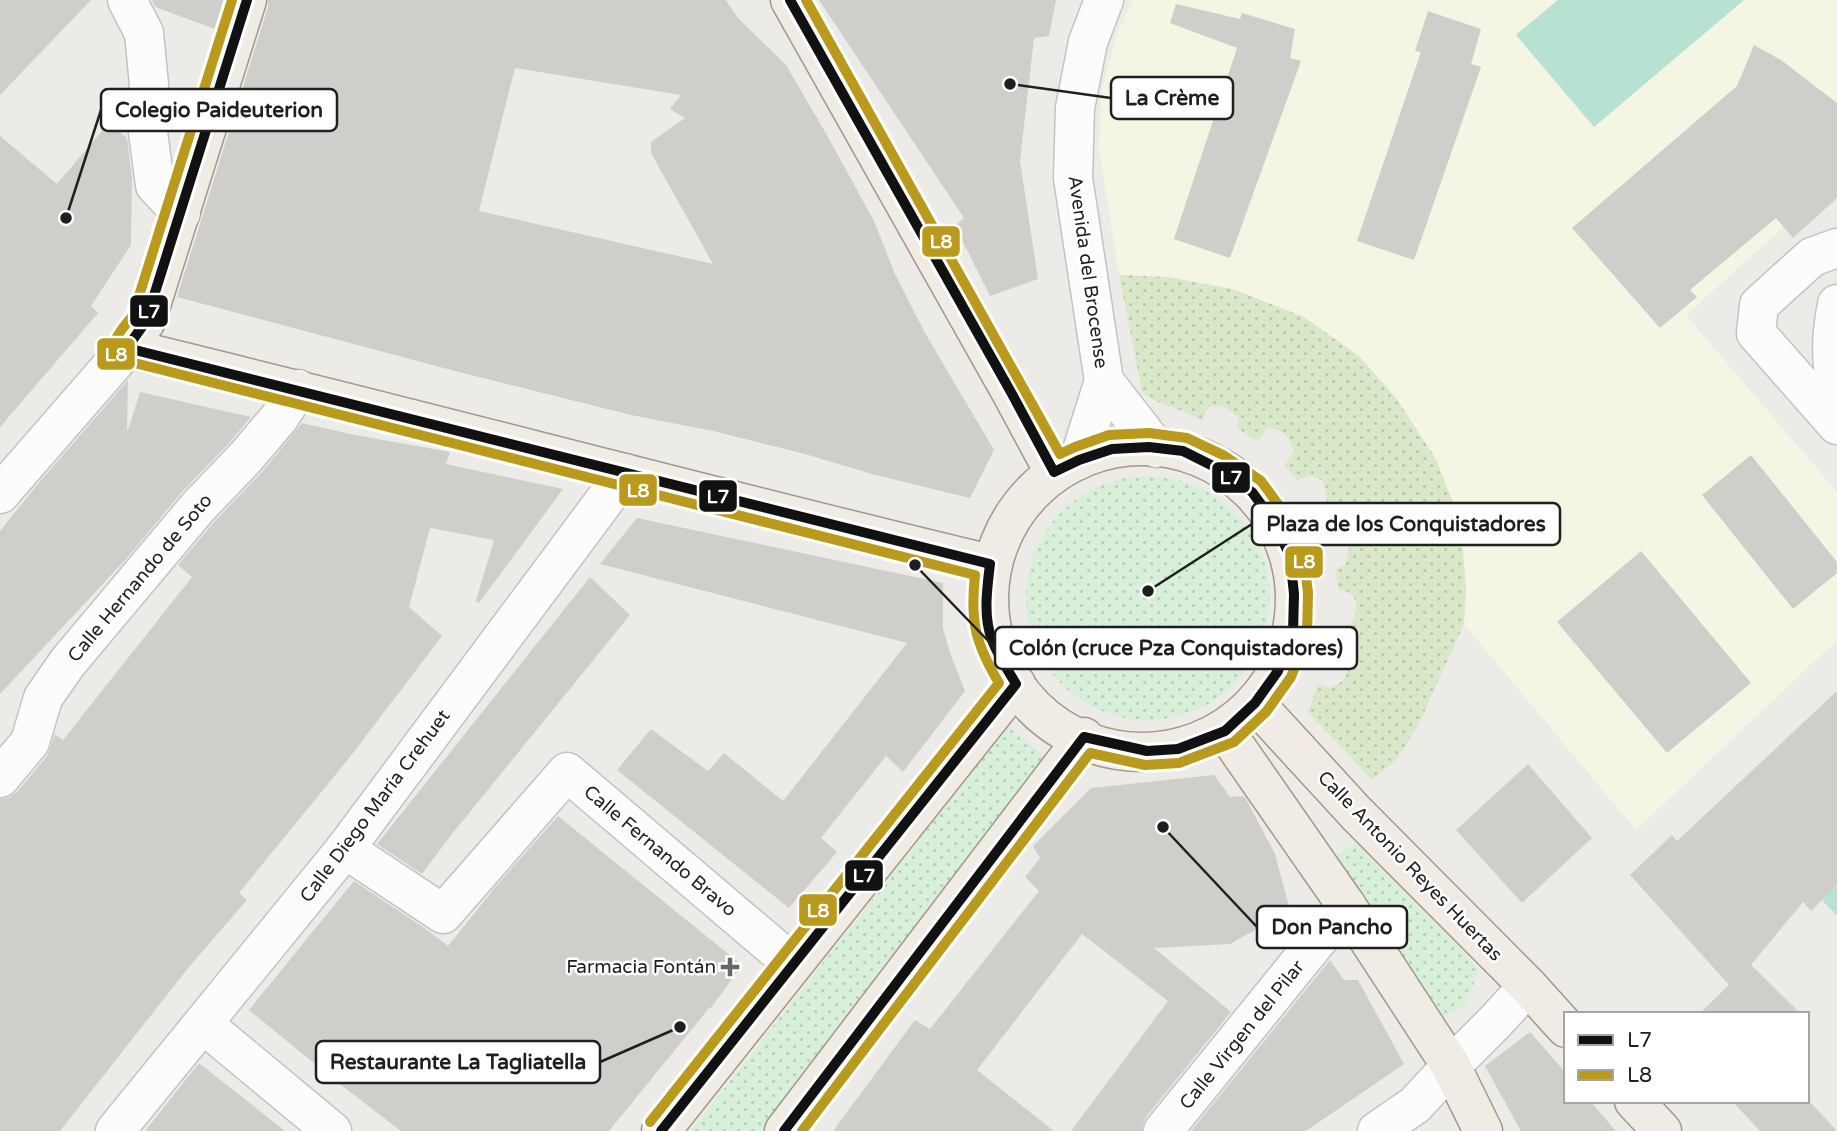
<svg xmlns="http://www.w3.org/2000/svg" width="1837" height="1131" font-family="'Varela Round',sans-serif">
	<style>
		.education { fill: #f5f5e4 }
		.grass { fill: url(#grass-dots) }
		.park { fill: url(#park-dots) }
		.pitch { fill: #b7e1d0 }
		.building { fill: #d0cecb; fill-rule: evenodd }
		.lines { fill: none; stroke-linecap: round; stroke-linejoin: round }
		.minor-casing { stroke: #c4c3c2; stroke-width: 41 }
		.major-casing { stroke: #a19986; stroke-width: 41 }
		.minor { stroke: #fcfcfc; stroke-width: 38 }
		.major { stroke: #f0ece5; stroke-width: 38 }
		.bus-1-casing { stroke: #fff; stroke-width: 16 }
		.bus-2-casing { stroke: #fff; stroke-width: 16 }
		.bus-1 { stroke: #111; stroke-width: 10 }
		.bus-2 { stroke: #ba9a1d; stroke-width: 10 }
		.poi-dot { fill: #676665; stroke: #fff; stroke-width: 2.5 }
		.labels { text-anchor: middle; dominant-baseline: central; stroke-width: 5; stroke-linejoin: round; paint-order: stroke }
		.street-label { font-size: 19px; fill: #1f1f1f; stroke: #fff }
		.poi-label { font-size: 19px; fill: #1f1f1f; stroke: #fff; text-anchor: end }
		.leader { fill: none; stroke: #1f1f1f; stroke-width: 2.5 }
		.callout-dot { fill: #1f1f1f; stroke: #fff; stroke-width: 2.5 }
		.callout { fill: #fff; stroke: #1f1f1f; stroke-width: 2.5 }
		.callout-label { font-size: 21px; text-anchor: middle; font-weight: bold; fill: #1f1f1f }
		.line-badge { stroke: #fff; stroke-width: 2.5 }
		.badge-label { font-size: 19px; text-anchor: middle; font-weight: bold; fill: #fff }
	</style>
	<defs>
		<pattern id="grass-dots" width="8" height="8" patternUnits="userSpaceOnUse" patternTransform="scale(1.75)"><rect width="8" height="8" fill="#d9e8c9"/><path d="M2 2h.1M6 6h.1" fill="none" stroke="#bac7ac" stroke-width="1.8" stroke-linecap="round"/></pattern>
		<pattern id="park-dots" width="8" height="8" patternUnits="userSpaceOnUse" patternTransform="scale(1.75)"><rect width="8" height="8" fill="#d8f0d9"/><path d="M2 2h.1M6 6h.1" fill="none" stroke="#b9cdba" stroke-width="1.8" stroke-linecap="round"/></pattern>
	</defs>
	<rect width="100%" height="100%" fill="#edebe8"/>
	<path class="education" d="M1133,0H1837V196L1813,201L1686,315L1837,492V640L1636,830L1464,624L1466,589L1436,459L1396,398L1359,356L1233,289L1167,277L1119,275L1099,148L1102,88L1118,32Z"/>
	<path class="grass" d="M1119,275L1167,277L1233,289L1304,317L1359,356L1396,398L1436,459L1461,523L1466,589L1464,624L1419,724L1396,760L1372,780L1308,712L1318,684L1330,688C1347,681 1349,674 1347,657L1340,650L1331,647L1334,630C1338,629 1343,630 1346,628C1355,622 1360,605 1353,596C1350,592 1344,591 1338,589L1336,569L1345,565C1350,552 1351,539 1338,531L1327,533L1317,512L1327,505C1327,482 1321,470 1297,480L1284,466L1294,451C1289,437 1282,427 1267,429L1258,442L1237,428L1239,420C1230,409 1221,402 1207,408L1203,421C1195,417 1186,412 1177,409C1163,404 1153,402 1142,391Z"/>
	<g class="park">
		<circle cx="1148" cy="598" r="122"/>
		<path d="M1008,726L1045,756L767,1131H691Z"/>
		<path d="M1366,834L1479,971L1465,1005L1431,1025L1328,862Z"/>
	</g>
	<g class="pitch">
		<path d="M1558,0H1744L1594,127L1516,35Z"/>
		<path d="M1837,885V916L1822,900Z"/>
	</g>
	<g class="building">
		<path d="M0,0H91L0,95Z"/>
		<path d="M152,0H224L215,29L155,7Z"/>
		<path d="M268,0H726L737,17L786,65L828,137L874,221L895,274L925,333L994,450L970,498L872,474L805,454L713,431L631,415L455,371L177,297L268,7ZM515,68L681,95L670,109L685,118L651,142V153L713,264L479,211Z"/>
		<path d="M819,0H1056L1049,36L1034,38L1020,161L1038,279L990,296L955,226L964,218Z"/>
		<path d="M1176,4L1240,19L1242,13L1295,29L1290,58L1301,61L1230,258L1174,239L1237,48L1170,23Z"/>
		<path d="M1428,11L1481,29L1471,64L1481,67L1414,260L1357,241L1421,52L1415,51Z"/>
		<path d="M1754,45L1781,60L1837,103V198L1793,238L1776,218L1690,290L1697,297L1660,328L1572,228L1737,86Z"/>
		<path d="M109,123L127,138L132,179L131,245L91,306L98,313L0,427V136L57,184Z"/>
		<path d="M128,380L127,430H128L140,392L251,417L229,443L181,493L127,558L0,694V531L37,485Z"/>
		<path d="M302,423L350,434L450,452L446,464L563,489L479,603L476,601L494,540L430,528L409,607L442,636L350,757L239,893L247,900L189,967L60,1131H0V799L8,798L17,792L47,756L55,734L63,740L192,577L178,565L214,522L262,472Z"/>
		<path d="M1751,455L1837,562V573L1793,609L1702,495Z"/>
		<path d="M637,518L943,583V628L950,653L965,691L903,772L886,756L821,838L837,852L789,908L617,770L651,729L708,771L724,753L783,801L907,643L600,564Z"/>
		<path d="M1641,551L1751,683L1667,753L1557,622Z"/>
		<path d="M590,577L630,615L452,834L422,874L377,844Z"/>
		<path d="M1837,691V885L1811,911L1803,902L1751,965L1801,1014H1699L1729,985L1630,875L1672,835L1677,841Z"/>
		<path d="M1528,764L1592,838L1522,903L1456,830Z"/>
		<path d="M1214,775L1230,797L1243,796L1246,799L1275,854L1290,910L1230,944L1154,948L1231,1012L1146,1117L1142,1127V1131H1071L1168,1001L1082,934L977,1070L1054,1131H833L915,1020L930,1029L1039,891L1025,877L1040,858L1033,846L1091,788Z"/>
		<path d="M558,816L742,965L711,1008L710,1007L609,1131H401L337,1082L249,1010L354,881L423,927L448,946L497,885Z"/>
		<path d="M1330,960L1344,980H1358L1404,1064L1306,1131H1191Z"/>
		<path d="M1530,1032L1566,1073V1101H1590L1616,1131H1521L1485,1066Z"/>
		<path d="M199,1063L285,1131H145Z"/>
		<path d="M1732,1101H1809L1837,1131H1760Z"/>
	</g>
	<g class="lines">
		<defs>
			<g id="minor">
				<path d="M127,0L144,33L149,85L148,132L155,185L181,213"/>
				<path d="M1837,248L1812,257L1759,305L1756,333L1837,425"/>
				<path d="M1837,304C1831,336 1830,359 1837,391"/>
				<path d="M1104,381L1156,448"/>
				<path d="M1079,460L1104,381L1073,178L1075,108L1088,42L1104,0"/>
				<path d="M0,494L127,348"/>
				<path d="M0,778L30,742L43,698L68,662L198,507L245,458L279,418L298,389"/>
				<path d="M345,849L443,914L567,772L793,964"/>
				<path d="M203,1024L332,1131"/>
				<path d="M115,1131L345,849L625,473"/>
				<path d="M1163,1131L1346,905"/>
				<path d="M1377,1131L1415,1105L1451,1066L1496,1021L1528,986"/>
			</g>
			<g id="major">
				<path d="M247,0L146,321L127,348C416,418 702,495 990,564"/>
				<path d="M790,0L1012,394L1054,472"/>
				<circle cx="1142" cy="599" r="153"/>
				<path d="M1255,703L1356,813L1528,986L1566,1028"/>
				<path d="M1225,731L1346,905L1451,1066L1483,1131"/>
				<path d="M1634,1101L1662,1131"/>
				<path d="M661,1131L1016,684"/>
				<path d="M784,1131L1084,737"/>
			</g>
		</defs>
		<use href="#minor" class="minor-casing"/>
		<use href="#major" class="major-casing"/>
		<use href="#minor" class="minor"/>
		<use href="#major" class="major"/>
		<defs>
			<g id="bus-1">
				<path d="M247,0L146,321L127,348L990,564C987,589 983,616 992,640C998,656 1008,670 1016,684L661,1131"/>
				<path d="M784,1131L1084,737L1147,751L1178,749L1225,731L1255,703L1278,671L1293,633L1294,594L1290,556L1274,522L1252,492L1217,468L1183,451L1149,447L1112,449L1079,460L1054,472L1012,394L790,0"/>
			</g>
			<g id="bus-2">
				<path d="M232,0L133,315C124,328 105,344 119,359L975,575C970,621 975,643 999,683L650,1122"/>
				<path d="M802,1131L1090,753L1145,765L1179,763L1234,742L1266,712L1291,677L1307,636L1308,593L1303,551L1286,515L1261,481L1223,455L1187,438L1149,433L1109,435L1075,447L1060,454L806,0"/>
			</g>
		</defs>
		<use href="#bus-1" class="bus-1-casing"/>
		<use href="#bus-2" class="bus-2-casing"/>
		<use href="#bus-1" class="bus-1"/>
		<use href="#bus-2" class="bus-2"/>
	</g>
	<path class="poi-dot" d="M726.5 956.5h7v7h7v7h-7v7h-7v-7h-7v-7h7z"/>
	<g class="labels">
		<g class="street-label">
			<text transform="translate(1088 272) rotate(82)">Avenida del Brocense</text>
			<text transform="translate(140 578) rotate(-50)">Calle Hernando de Soto</text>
			<text transform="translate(375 806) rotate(-53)">Calle Diego María Crehuet</text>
			<text transform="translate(660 851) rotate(40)">Calle Fernando Bravo</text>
			<text transform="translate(1410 866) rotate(46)">Calle Antonio Reyes Huertas</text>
			<text transform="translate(1242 1035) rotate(-51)">Calle Virgen del Pilar</text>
		</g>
		<g class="poi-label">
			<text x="716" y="967">Farmacia Fontán</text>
		</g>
	</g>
	<path class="leader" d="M1010 84L1111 98M66 218L101 110M1148 591L1252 524M915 565L995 648M1163 827L1257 927M680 1027L600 1062"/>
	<g class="callout-dot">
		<circle cx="1010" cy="84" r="7"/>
		<circle cx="66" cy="218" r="7"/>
		<circle cx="1148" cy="591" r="7"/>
		<circle cx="915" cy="565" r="7"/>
		<circle cx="1163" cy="827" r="7"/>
		<circle cx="680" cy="1027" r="7"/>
	</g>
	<g class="callout">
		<rect x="1111" y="77" width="122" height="42" rx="7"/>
		<rect x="101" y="89" width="236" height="42" rx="7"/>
		<rect x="1252" y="503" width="308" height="42" rx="7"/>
		<rect x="995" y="627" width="362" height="42" rx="7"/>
		<rect x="1257" y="906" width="150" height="42" rx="7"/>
		<rect x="316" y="1041" width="284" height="42" rx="7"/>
	</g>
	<g class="callout-label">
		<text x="1172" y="105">La Crème</text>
		<text x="219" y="117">Colegio Paideuterion</text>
		<text x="1406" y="531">Plaza de los Conquistadores</text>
		<text x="1176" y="655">Colón (cruce Pza Conquistadores)</text>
		<text x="1332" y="934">Don Pancho</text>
		<text x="458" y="1069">Restaurante La Tagliatella</text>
	</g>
	<g class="line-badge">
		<rect x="921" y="225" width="40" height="33" rx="7" fill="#ba9a1d"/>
		<rect x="129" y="294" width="40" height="34" rx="7" fill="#111"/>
		<rect x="96" y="337" width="40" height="34" rx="7" fill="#ba9a1d"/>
		<rect x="1211" y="461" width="40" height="33" rx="7" fill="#111"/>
		<rect x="618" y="473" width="40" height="34" rx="7" fill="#ba9a1d"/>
		<rect x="698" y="479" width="40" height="34" rx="7" fill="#111"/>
		<rect x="1284" y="545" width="40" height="34" rx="7" fill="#ba9a1d"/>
		<rect x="844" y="859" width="40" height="33" rx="7" fill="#111"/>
		<rect x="798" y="893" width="40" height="34" rx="7" fill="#ba9a1d"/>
	</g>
	<g class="badge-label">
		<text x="941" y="248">L8</text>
		<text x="149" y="318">L7</text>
		<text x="116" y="361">L8</text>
		<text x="1231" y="484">L7</text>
		<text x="638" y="497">L8</text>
		<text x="718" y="503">L7</text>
		<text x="1304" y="568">L8</text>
		<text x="864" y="882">L7</text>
		<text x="818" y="917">L8</text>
	</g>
	<rect x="1564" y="1012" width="245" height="91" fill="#ffffff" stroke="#a5a5a5" stroke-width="2"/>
	<rect x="1578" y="1035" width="35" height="10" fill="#111111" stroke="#a5a5a5" stroke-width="2"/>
	<text x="1627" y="1047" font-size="21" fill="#1f1f1f">L7</text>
	<rect x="1578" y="1070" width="35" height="10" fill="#ba9a1d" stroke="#a5a5a5" stroke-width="2"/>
	<text x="1627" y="1082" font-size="21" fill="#1f1f1f">L8</text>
</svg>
